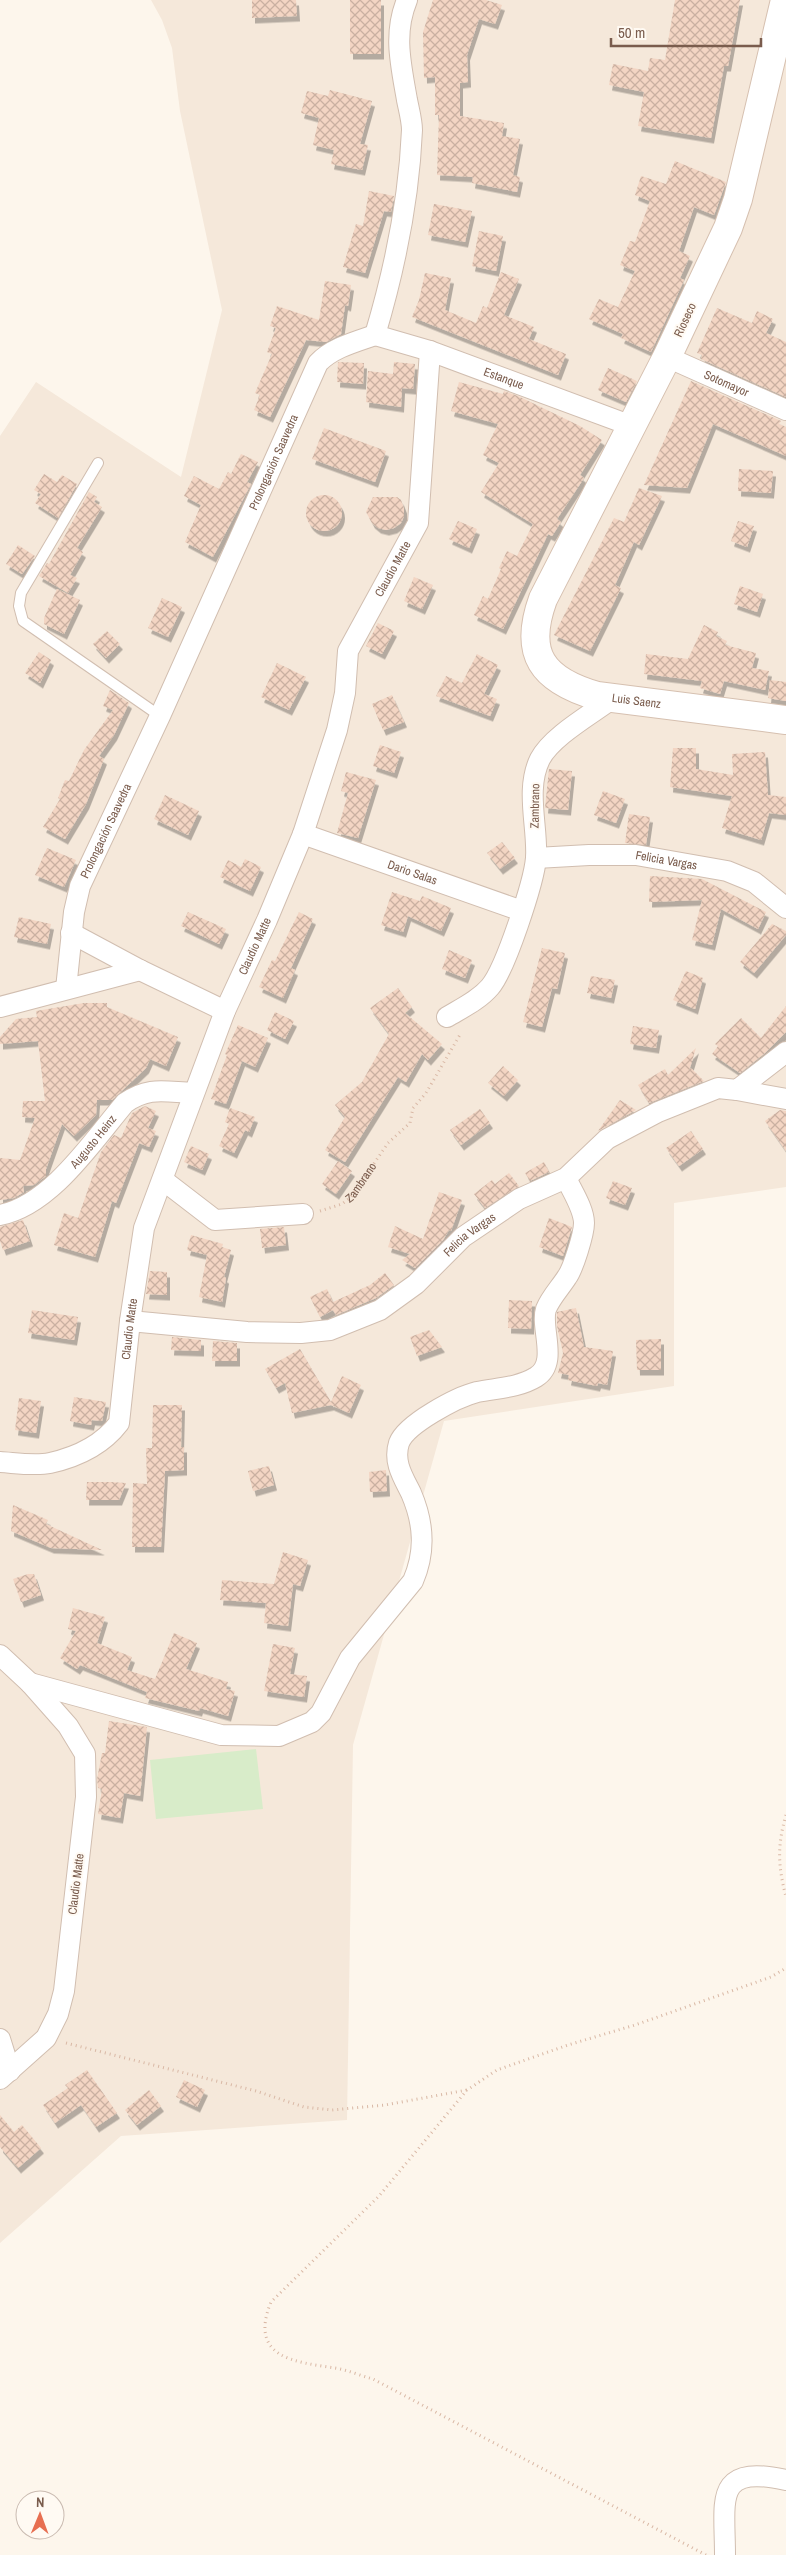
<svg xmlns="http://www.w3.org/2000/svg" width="786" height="2555" font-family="'Archivo Narrow',sans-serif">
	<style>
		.residential { fill: #f5e8da }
		.grass { fill: #d8ecc9 }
		.building { fill: url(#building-cross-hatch); filter: url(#shadow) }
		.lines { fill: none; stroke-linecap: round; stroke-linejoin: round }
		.service-casing { stroke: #d1beb0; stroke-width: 12 }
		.minor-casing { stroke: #d1beb0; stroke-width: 22 }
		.secondary-casing { stroke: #d6c0b0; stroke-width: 30 }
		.path { stroke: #d9b8a5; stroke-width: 3; stroke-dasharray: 1 4; stroke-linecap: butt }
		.service { stroke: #fff; stroke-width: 10 }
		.minor { stroke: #fff; stroke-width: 20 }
		.secondary { stroke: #fff; stroke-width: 28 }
		.labels { text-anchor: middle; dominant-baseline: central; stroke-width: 4; stroke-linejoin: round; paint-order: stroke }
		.street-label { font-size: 12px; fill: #7a5c4d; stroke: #fffaf3 }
	</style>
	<defs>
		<pattern id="building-cross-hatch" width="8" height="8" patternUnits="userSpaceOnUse" patternTransform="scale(1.25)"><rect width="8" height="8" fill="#f3d5c3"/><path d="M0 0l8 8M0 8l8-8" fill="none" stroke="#cab0a1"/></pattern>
		<filter id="shadow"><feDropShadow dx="3" dy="5.5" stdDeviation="0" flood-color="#0004"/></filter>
	</defs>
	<rect width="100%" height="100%" fill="#fdf6ec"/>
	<path class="residential" d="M151,0H786V1187L674,1203V1386L444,1421L353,1745L347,2120L121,2136L0,2243V436L36,382L181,477L222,310L180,111L172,48L162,20Z"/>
	<path class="grass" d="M256,1749L263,1809L156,1819L150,1760Z"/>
	<g class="building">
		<path d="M252,0H296L297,16L252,18Z"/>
		<rect x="350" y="0" width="31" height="54"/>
		<path d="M433,0H486L502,5L495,24L479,19L467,55L468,82L460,83V116L504,123L502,136L520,139L513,175L520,177L517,192L472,183L473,177L437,175L439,115H435V77L424,78L423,32Z"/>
		<path d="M675,0H740L728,66H724L711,138L638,126L644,92L609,85L613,64L648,71L650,58L665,60Z"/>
		<path d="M330,90L372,101L360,144L368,145L362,170L331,164L334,150L313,145L319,118L301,113L307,91L328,96Z"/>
		<path d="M675,161L726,182L714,215L694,207L679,251L690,256L680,278L684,280L651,352L621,338L623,334L589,319L599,299L618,307L635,271L620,265L630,241L635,242L650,201L635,195L641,176L666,184Z"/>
		<path d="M369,191L394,196L391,212L384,211L365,273L343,267L356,224L363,226Z"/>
		<path d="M434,204L472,211L465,242L428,235Z"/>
		<path d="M479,231L503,236L496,271L472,266Z"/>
		<path d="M501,272L519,279L504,315L534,327L529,339L566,354L558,375L412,317L419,300L425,273L451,278L445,310L476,323L483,306L487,308Z"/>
		<path d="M325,281L351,285L348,306L345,305L341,334L326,342L306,340L270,417L254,410L260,395L255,393L272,354L267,352L276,328L270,326L277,306L319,320Z"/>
		<path d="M717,308L752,323L757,311L773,319L766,333L786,342V397L701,359L702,355L697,353Z"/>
		<path d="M338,362L364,363L363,384L337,382Z"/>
		<path d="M394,362L415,364L413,389L402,388L401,407L366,402L368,371L393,374Z"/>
		<path d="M608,368L637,381L626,402L598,390Z"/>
		<path d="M691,381L781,421L779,424L786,427V456L713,424L687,488L644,485Z"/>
		<path d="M459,382L503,394L504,391L518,396L580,426L602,440L580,475L584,478L557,519L561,522L552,536L548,534L503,629L474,615L483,596L488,599L501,569L499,568L507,551L517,556L533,524L481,492L499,463L483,455L498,424L451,411Z"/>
		<path d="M324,428L386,451L375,482L312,459Z"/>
		<path d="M241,454L258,462L247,482L251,484L213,557L185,542L201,505L184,496L194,476L219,489L228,472L231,474Z"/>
		<path d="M739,469L773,471L771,493L738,491Z"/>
		<path d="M44,474L57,482L62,475L77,484L58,518L35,503L41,494L34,490Z"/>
		<path d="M639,488L662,496L639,545L634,542L615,585L621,588L590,651L554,635L614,518L624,522Z"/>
		<path d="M89,492L97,497L94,502L102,507L77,548L83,552L70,575L77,578L68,593L39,576L47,563L49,564Z"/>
		<circle cx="324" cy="513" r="18"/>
		<path d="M373,497H397L401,500L404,508V516L401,523L394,528L386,530L378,528L372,523L366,512Z"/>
		<path d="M458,521L477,529L469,548L449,539Z"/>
		<path d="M738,521L754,526L747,547L731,541Z"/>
		<path d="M18,545L35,556L22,574L6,564Z"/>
		<path d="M414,577L433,585L422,609L404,601Z"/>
		<path d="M740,586L763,594L757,612L734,604Z"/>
		<path d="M57,589L80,600L64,634L44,624V618Z"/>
		<path d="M162,598L182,607L168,637L148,628Z"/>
		<path d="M378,623L394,631L382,654L366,646Z"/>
		<path d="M704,625L718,632L716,636L727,641L725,645L756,653L752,668L769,671L765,690L724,681L720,694L700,688L702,681L644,674L646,654L688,659Z"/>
		<path d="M107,631L120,644L106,658L93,644Z"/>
		<path d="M39,652L51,660L40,683L25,673Z"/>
		<path d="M477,654L498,665L484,694L497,699L490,716L436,696L446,676L462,683Z"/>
		<path d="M277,663L306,677L289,710L261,697Z"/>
		<path d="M770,680L786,682V701L768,698Z"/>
		<path d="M110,690L129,703L114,735L99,756L104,759L86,804L65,839L43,827L60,799L58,798L65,780L69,781L84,750L113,710L103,706Z"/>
		<path d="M392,695L404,722L383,730L372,704Z"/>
		<path d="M380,745L401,752L394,773L373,766Z"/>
		<path d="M673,748H696V769L733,775L732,754L765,752L768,795L786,797V815L769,813L761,840L722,828L732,796L670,787Z"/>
		<path d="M549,769L572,771L568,810L545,808Z"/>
		<path d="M346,772L376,780L358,838L337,833L348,793L341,791Z"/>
		<path d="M603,791L625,799L616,823L594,815Z"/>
		<path d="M165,795L199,811L188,835L154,819Z"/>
		<path d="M629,814L650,817L646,845L625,843Z"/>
		<path d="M502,842L515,858L500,869L487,853Z"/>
		<path d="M47,848L76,860L64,887L35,875Z"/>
		<path d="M245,859L261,867L250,891L220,877L228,860L241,867Z"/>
		<path d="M650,876L702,879L766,912L758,929L721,909L712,945L692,940L702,900L649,902Z"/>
		<path d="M392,892L420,901L422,896L451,908L441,931L408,916L403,932L381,925Z"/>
		<path d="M188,912L226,929L219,944L181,926Z"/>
		<path d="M299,912L313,919L291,968L295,970L283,998L259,987L272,960L275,961Z"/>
		<path d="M19,917L51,924L47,944L14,937Z"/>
		<path d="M772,924L786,931V935L754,973L740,962Z"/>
		<path d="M542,948L565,953L557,989L552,988L542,1027L523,1022Z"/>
		<path d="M449,950L472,960L465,978L442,969Z"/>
		<path d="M686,971L703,978L695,1009L673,1000Z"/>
		<path d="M591,976L615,980L611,998L587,993Z"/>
		<path d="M398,988L412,1007L405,1013L442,1044L428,1060L422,1054L406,1082L398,1077L345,1162L325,1150L345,1117L335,1105L362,1082L389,1034L370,1008Z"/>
		<path d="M84,1003H107V1007L178,1037L166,1066L150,1059L146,1068L112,1100H97L96,1115L74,1136L62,1124L46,1169V1176L34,1185L23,1186L24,1192L14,1198L0,1200V1158L20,1160L35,1118L22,1117L23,1101H45L38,1041L0,1044V1037L16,1019L37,1017L36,1011Z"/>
		<path d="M786,1006V1032L765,1053L740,1073L712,1054L718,1046L715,1044L741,1018L761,1038Z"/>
		<path d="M275,1012L294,1021L285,1039L267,1030Z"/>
		<path d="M238,1025L268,1038L255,1067L242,1061L226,1104L211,1099L227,1055L225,1054Z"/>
		<path d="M633,1026L659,1030L656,1048L630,1044Z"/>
		<path d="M696,1048L689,1071L691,1068L704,1081L649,1103L638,1085L665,1069L668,1075Z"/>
		<path d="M503,1066L518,1080L504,1096L488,1083Z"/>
		<path d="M620,1100L636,1110L598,1131Z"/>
		<path d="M145,1106L156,1111L148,1128L156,1131L149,1147L139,1143L116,1203L112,1201L95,1257L54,1245L64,1213L78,1218L101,1152L114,1135L121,1138L132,1113Z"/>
		<path d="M230,1108L255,1117L249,1132L245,1130L234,1153L219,1146L229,1124L225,1122Z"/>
		<path d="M480,1109L490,1123L461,1145L450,1130Z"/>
		<path d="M780,1110L786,1111V1151L765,1121Z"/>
		<path d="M691,1131L703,1149L679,1166L666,1148Z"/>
		<path d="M191,1146L209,1154L202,1170L184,1162Z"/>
		<path d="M338,1161L352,1171L336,1194L322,1184Z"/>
		<path d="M544,1162L549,1172L530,1181L525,1173Z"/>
		<path d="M509,1173L519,1186L485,1208L474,1194L492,1180L495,1184Z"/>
		<path d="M613,1181L632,1188L625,1205L606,1198Z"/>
		<path d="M439,1192L462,1200L451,1231L449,1230L443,1240L415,1268L402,1260L410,1254L388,1247L395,1226L423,1239Z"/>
		<path d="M549,1218L572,1227L563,1256L539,1247Z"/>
		<path d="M23,1220L30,1241L3,1250L0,1241V1227Z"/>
		<path d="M284,1227L286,1245L262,1248L260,1229Z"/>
		<path d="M191,1235L223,1244L222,1247L231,1250L224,1277L226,1278L222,1302L199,1297L207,1255L187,1250Z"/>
		<path d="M150,1271L167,1272V1295L146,1294Z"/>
		<path d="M385,1273L394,1285L376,1298L336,1315L333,1310L320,1317L310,1297L327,1289L333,1302L370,1285Z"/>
		<path d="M509,1300L532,1301L531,1329L508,1328Z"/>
		<path d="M576,1308L584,1347L613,1351L607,1385L598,1383L597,1386L568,1380L569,1375L558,1373L563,1353L557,1326V1312Z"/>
		<path d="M32,1310L78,1317L74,1340L28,1333Z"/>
		<path d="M429,1330L442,1347L417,1356L410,1337Z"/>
		<path d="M172,1337L201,1340V1351L171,1350Z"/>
		<path d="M661,1339V1370H637L636,1340Z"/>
		<path d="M213,1341L237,1343V1361H212Z"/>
		<path d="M300,1349L331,1402L342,1376L361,1385L349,1413L331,1405L292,1413L285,1383L276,1388L265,1369Z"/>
		<path d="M74,1397L106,1402L102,1421L92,1420L91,1425L70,1421Z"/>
		<path d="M19,1398L41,1401L36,1433L15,1430Z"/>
		<path d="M153,1405H182L181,1447H184V1470L165,1471L161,1547H132L133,1483L147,1484L146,1448H152Z"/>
		<path d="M269,1466L274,1485L253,1491L248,1471Z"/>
		<path d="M386,1470L387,1491L370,1492L369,1472Z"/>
		<path d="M87,1482H111L126,1483L119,1500H86Z"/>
		<path d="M13,1505L48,1520L46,1524L102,1550L51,1548L11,1531Z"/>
		<path d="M283,1552L308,1560L300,1586L293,1584L288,1626L264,1623L266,1603L220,1600L222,1580L274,1584Z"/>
		<path d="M28,1574H34L41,1595L21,1602L13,1579Z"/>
		<path d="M73,1608L105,1617L97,1643L132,1657L127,1670L155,1679L174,1633L197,1643L186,1669L228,1682L226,1689L235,1691L228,1716L200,1708L199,1711L145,1698L147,1692L80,1665L77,1669L60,1658L76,1631L68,1629Z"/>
		<path d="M273,1644L295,1648L290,1674L307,1676L304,1697L264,1691Z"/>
		<path d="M109,1721L147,1727L140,1796L124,1793L120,1818L98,1814L102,1789L98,1788L97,1779L102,1753H105Z"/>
		<path d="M87,2070L117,2113L96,2127L81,2105L55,2123L43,2105L68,2088L65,2085Z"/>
		<path d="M184,2080L205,2090L197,2107L176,2097Z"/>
		<path d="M149,2090L161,2106L137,2125L125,2110Z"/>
		<path d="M0,2115L14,2132L22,2125L41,2148L18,2168L0,2147Z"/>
	</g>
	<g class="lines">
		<defs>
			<path id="service" d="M98,463L21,593L19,606L23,621L160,716"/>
			<g id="minor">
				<path d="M375,335C395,268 409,201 412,130C412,121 409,110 407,100C401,65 393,34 407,0"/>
				<path id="s2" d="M375,335L430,351L632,426"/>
				<path id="s3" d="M667,357L786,410"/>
				<path id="s4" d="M303,834L522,911"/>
				<path id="s5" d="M536,858L589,855H636L727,871L754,882L786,908"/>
				<path d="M71,933L140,970L225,1011"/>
				<path id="s6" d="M66,989L74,912L80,886L160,716L318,363C332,348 355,342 375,335"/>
				<path d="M0,1007L140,970"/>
				<path d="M447,1017C462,1008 479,1000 490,987C505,970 534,882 536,858C538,827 525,789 540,759C552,736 592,714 613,698"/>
				<path d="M737,1090L786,1099"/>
				<path d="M163,1180L215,1220L303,1214"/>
				<path id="s7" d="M0,1215C51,1205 92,1142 125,1103C149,1086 165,1092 193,1093"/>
				<path id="s8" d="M130,1321L247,1332L301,1333L330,1330L380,1310L416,1284L463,1237L519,1199L566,1178L607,1139L658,1112L718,1088L737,1090L786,1052"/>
				<path id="s9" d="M0,1462C16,1463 35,1466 50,1463C77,1457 103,1444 119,1423L130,1321L144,1228L225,1011L267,920L303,834L337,730L345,693L348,651L418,523L430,351"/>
				<path d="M0,1655L30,1683L68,1726L85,1754L86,1797L64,1991L58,2014L46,2038L0,2079"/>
				<path d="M30,1683L221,1735L279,1736L312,1722L321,1713L350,1658L413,1581C426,1551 424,1523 411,1493C403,1477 393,1462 399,1443C406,1424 457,1397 477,1392C496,1388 518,1388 536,1377C559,1363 540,1328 546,1309C551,1297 560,1288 567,1277C573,1269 584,1234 584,1223C584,1209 572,1191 566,1178"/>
				<path d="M0,2039L10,2071"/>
				<path d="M725,2555C725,2500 713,2464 786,2480"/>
			</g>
			<g id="secondary">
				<path id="s10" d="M785,0L738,199L728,228L667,357L543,599C523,654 542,680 597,696L786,720"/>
			</g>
		</defs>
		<use href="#service" class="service-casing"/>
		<use href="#minor" class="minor-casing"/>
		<use href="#secondary" class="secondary-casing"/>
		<g class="path">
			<path id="s1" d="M320,1211L342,1204L351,1197L388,1143L410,1123L413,1108L426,1093L461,1033"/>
			<path d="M786,1815C777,1846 778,1866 786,1897"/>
			<path d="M66,2043L256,2091L304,2107L332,2110L385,2105L467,2090"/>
			<path d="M706,2555L373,2379C361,2376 348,2370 335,2368C295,2362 248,2358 271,2302L379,2196L467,2090L497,2070L568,2045L635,2025L771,1977L786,1968"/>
		</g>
		<use href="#service" class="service"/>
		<use href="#minor" class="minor"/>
		<use href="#secondary" class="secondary"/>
	</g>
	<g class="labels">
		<g class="street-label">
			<text transform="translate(685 320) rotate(-65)">Rioseco</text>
			<text stroke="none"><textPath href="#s2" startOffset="136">Estanque</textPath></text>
			<text stroke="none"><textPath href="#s3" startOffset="65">Sotomayor</textPath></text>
			<text stroke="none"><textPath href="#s6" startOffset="570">Prolongación Saavedra</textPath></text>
			<text stroke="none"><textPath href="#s9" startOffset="1036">Claudio Matte</textPath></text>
			<text stroke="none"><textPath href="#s10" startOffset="821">Luis Saenz</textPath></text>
			<text transform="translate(535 806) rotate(-89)">Zambrano</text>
			<text stroke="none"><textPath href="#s6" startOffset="165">Prolongación Saavedra</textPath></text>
			<text stroke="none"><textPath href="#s5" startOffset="131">Felicia Vargas</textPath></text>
			<text stroke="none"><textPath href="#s4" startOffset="116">Dario Salas</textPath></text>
			<text stroke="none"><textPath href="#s9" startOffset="631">Claudio Matte</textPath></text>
			<text stroke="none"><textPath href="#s7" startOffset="121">Augusto Heinz</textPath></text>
			<text stroke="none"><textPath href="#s1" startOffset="52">Zambrano</textPath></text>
			<text stroke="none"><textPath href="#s8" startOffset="372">Felicia Vargas</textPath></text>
			<text stroke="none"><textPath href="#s9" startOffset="226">Claudio Matte</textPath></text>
			<text transform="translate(76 1884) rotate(-83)">Claudio Matte</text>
		</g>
	</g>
	<g transform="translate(40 2515) rotate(1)"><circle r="24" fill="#fffaf3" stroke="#cabbb1"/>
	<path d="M0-4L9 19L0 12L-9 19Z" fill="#e76f51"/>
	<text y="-8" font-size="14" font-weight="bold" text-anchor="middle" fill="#7a5c4d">N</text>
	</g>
	<path d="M611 38v8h150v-8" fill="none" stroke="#7a5c4d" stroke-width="2.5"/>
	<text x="618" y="38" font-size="15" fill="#7a5c4d" stroke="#fffaf3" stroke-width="4" paint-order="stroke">50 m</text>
</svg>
